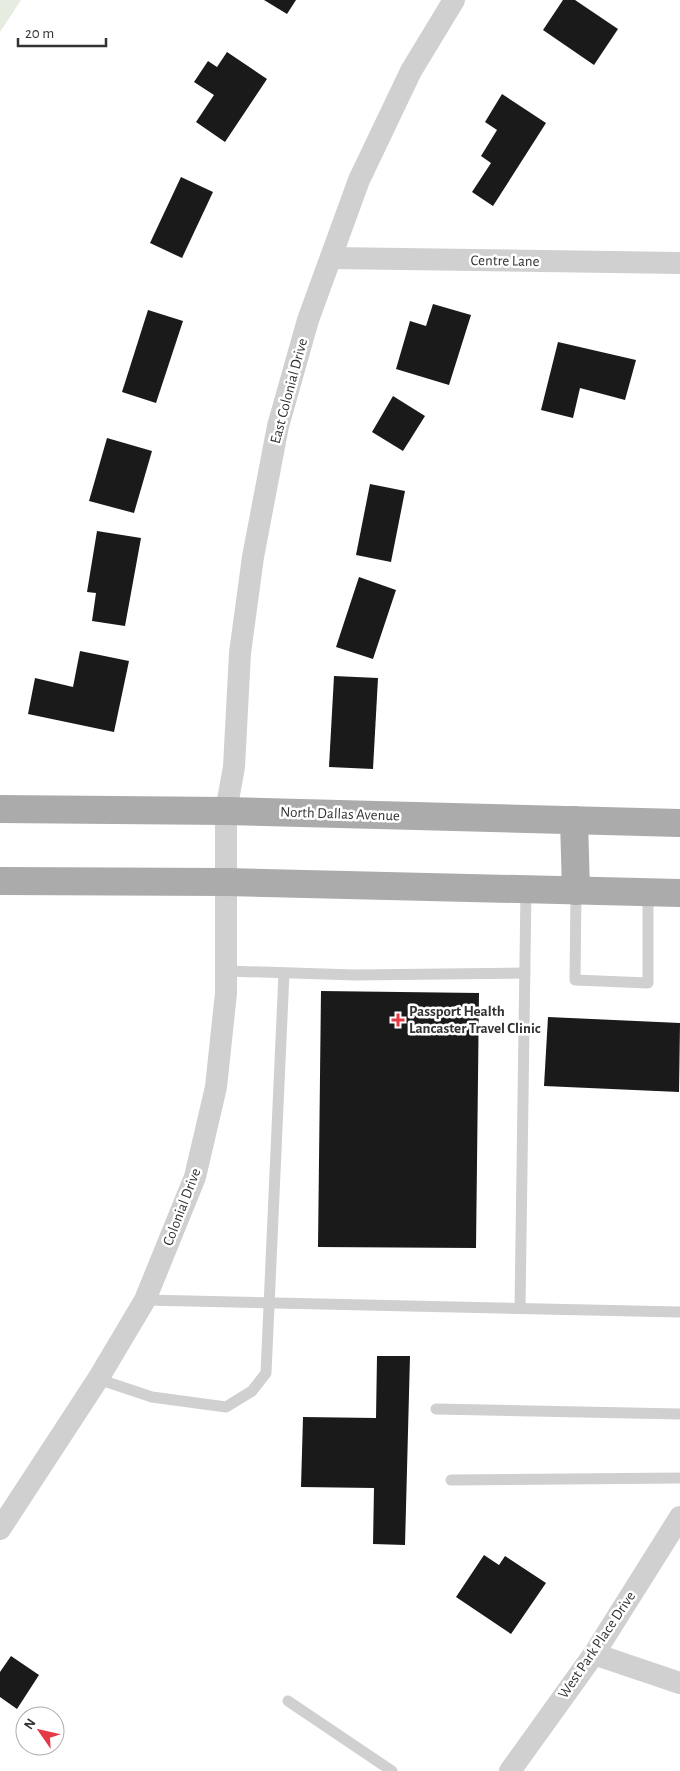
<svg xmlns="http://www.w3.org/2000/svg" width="680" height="1771" font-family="'Alegreya Sans',sans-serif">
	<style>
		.green { fill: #e6ecdf }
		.building { fill: #1a1a1a }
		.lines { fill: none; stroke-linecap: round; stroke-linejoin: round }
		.service { stroke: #d0d0d0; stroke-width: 11 }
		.minor { stroke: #d0d0d0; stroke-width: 22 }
		.primary { stroke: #ababab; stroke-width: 28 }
		.poi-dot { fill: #e63946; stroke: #fff; stroke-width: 2 }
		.labels { text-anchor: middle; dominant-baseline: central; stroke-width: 5; stroke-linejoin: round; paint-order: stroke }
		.street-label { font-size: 15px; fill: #333; stroke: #fff }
		.poi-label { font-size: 15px; font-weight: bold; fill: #333; stroke: #fff; text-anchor: start }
	</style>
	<rect width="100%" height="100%" fill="#fff"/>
	<path class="green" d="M0,0H21L0,32Z"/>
	<g class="building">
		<path d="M264,0H296L287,14Z"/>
		<path d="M563,0H575L618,29L594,65L543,30Z"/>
		<path d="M227,52L267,79L225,142L196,122L214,95L194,82L208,61L217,67Z"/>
		<path d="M502,94L546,123L493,206L472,192L491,163L481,156L497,130L485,122Z"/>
		<path d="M181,177L213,192L182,258L150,243Z"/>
		<path d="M433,304L471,315L449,385L396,369L410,321L426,326Z"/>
		<path d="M148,310L183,321L156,403L122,392Z"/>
		<path d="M558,342L636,360L625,400L580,388L573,418L541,410Z"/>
		<path d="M393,396L425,416L403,451L372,432Z"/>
		<path d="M107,438L152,451L134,513L89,501Z"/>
		<path d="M370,484L405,491L391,562L356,555Z"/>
		<path d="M97,531L141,538L125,626L92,621L96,593L87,592Z"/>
		<path d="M359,577L396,590L373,659L336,647Z"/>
		<path d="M80,651L129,661L114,732L28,714L35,678L73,687Z"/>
		<path d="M334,676L378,678L373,769L329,767Z"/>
		<path d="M321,991L479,993L476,1248L318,1247Z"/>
		<path d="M548,1017L680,1023L679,1092L544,1086Z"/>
		<path d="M377,1356H410L405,1545L373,1544L374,1488L301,1487L303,1417L376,1418Z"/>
		<path d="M484,1555L499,1565L505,1556L546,1583L511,1634L456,1597Z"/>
		<path d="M11,1656L39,1675L17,1709L0,1697V1672Z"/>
	</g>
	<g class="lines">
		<g class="service">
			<path d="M576,891L575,980L648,983V893"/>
			<path d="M226,971L355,975L525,973"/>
			<path d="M145,1300L680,1312"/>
			<path d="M520,1308L526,890"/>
			<path d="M98,1379L152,1397L226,1407L252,1391L266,1373L284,973"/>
			<path d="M436,1409L680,1414"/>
			<path d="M451,1480L680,1478"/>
			<path d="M288,1701L392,1771"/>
		</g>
		<g class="minor">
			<path d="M331,258L680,263"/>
			<path d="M0,1529L98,1379L145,1300L195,1177L216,1087L226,993V811L234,767L240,653L253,557L278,426L308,320L359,180L411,71L454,0"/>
			<path d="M594,1654L680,1683"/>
			<path d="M510,1771L594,1654L680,1517"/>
		</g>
		<g class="primary">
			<path d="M0,809L226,811L680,823"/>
			<path d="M574,820L576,891"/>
			<path d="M0,881L226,882L680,893"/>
		</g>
	</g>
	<path class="poi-dot" d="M395.5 1012.5h5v5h5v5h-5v5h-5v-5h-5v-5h5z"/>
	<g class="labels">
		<g class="street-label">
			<text transform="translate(505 261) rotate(1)">Centre Lane</text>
			<text transform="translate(289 391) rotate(-75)">East Colonial Drive</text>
			<text transform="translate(340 814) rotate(2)">North Dallas Avenue</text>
			<text transform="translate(182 1207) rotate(-69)">Colonial Drive</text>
			<text transform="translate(597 1645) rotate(-56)">West Park Place Drive</text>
		</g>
		<g class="poi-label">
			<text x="409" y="1011">Passport Health<tspan x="409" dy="17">Lancaster Travel Clinic</tspan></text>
		</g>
	</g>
	<g transform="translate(40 1731) rotate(304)"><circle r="24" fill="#ffffff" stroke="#adadad"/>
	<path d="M0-4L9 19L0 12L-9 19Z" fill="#e63946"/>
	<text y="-8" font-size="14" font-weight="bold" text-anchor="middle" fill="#333333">N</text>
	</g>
	<path d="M18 38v8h88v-8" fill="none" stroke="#333333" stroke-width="2.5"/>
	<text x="25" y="38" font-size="15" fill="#333333" stroke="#ffffff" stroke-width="4" paint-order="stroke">20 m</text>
</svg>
